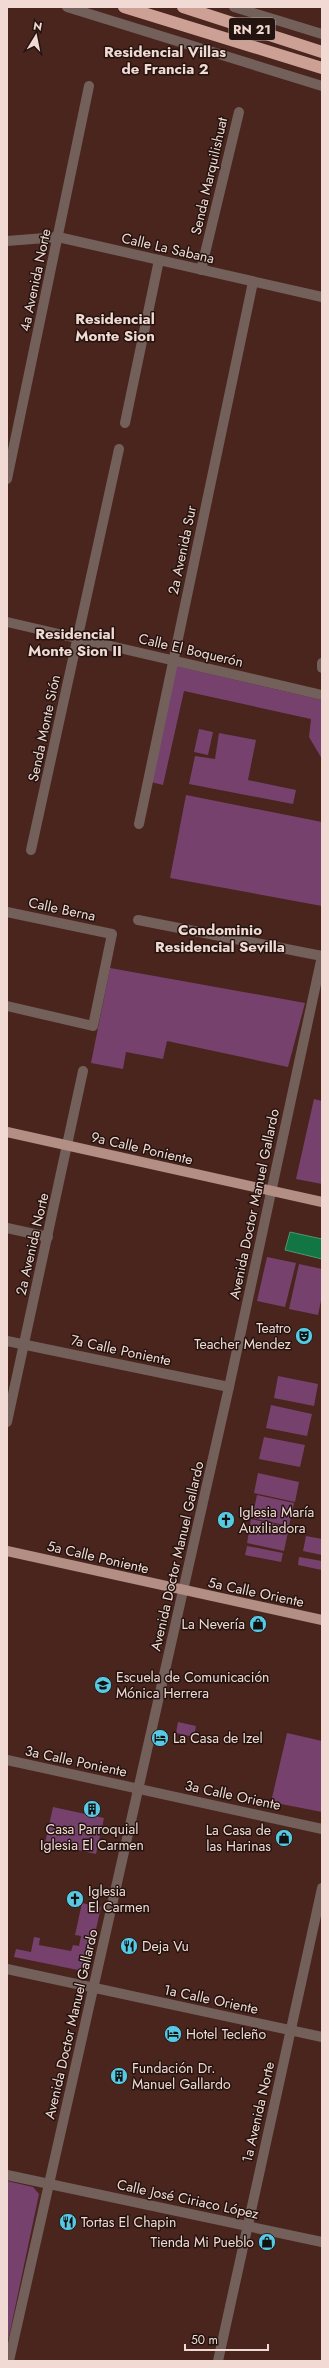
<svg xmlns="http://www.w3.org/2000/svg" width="329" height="2368" font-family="Jost,sans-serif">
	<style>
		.green { fill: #77416d }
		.water { fill: #117643; stroke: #54946e }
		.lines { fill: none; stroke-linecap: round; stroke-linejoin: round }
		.minor { stroke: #73605b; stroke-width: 10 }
		.major { stroke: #b38e84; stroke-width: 10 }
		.highway { stroke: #cda095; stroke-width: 12 }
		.labels { text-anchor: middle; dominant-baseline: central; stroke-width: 3; stroke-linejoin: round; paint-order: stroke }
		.shield { fill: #241410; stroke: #b49f99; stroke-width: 1 }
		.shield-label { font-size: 13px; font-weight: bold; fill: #f2dad4 }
		.street-label { font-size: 14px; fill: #f2dad4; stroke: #241410 }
		.poi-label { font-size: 14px; fill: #f2dad4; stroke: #241410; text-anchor: start }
		.neighbourhood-label { font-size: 15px; font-weight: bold; fill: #f2dad4; stroke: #241410 }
	</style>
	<rect width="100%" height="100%" fill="#49251d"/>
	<g class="green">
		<path d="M176,666L322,700V759L309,737L311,719L184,691L163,785L151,782Z"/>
		<path d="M199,729L213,732L208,755L194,752Z"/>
		<path d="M219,733L256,740L248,780L296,790L293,804L189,784L195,756L215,759Z"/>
		<path d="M186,795L322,822V906L170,878Z"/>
		<path d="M110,968L305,1003L288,1067L167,1041L163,1059L126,1052L123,1069L91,1063Z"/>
		<path d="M314,1099L322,1101V1184L296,1179Z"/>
		<path d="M267,1257L296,1263L285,1307L257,1301Z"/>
		<path d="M299,1264L322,1269V1296L318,1315L289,1309Z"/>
		<path d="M278,1376L318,1384L314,1406L274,1398Z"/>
		<path d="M271,1405L312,1414L307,1436L266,1428Z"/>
		<path d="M264,1437L305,1445L300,1467L259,1459Z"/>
		<path d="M258,1473L299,1482L295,1502L254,1493Z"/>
		<path d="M257,1495L294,1503L289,1526L252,1518Z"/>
		<path d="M251,1519L289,1527L284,1551L247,1543Z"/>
		<path d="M306,1536L322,1539V1555L303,1551Z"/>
		<path d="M247,1546L283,1553L281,1562L245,1555Z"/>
		<path d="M299,1557L322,1561V1570L298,1565Z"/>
		<path d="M178,1722L196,1726L194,1737L176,1733Z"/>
		<path d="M287,1733L322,1741V1812L271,1802Z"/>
		<path d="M53,1807L104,1818L96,1854L45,1843Z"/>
		<path d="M82,1903L101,1907L87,1969L83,1971L14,1957L16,1949L31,1952L34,1937L40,1938L39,1945L71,1951L73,1945L79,1946L81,1936L75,1935Z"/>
		<path d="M7,2181L33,2187L39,2194L7,2346Z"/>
	</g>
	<path class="water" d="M290,1232L322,1239V1259L285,1250Z"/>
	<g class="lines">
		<g class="minor">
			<path d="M67,7L322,86"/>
			<path d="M234,7L322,34"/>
			<path d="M7,241L58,237L322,297"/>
			<path d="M201,270L239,112"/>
			<path d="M125,423L159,260"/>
			<path d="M7,479L89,86"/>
			<path d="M7,622L322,695"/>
			<path d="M322,663V668"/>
			<path d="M139,824L253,282"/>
			<path d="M31,850L119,449"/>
			<path d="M7,912L112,934L93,1026L7,1006"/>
			<path d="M138,920L322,956"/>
			<path d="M7,1228L48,1237"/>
			<path d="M7,1341L229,1387"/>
			<path d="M7,1422L83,1071"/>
			<path d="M7,1760L322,1829"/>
			<path d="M7,1969L322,2037"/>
			<path d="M7,2175L322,2242"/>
			<path d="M9,2361L229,1387L322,956"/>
			<path d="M218,2361L322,1888"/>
		</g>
		<g class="major">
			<path d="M7,1132L322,1202"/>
			<path d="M7,1551L322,1620"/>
		</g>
		<g class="highway">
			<path d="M124,7L322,68"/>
			<path d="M183,7L322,52"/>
		</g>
	</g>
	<defs>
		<symbol id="theatre-disc" viewBox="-11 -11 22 22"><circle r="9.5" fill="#57c9e2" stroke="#241410"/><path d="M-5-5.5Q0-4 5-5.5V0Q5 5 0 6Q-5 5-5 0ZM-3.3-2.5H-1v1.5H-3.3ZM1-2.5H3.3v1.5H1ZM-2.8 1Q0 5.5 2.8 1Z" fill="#111"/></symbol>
		<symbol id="church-disc" viewBox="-11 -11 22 22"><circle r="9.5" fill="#57c9e2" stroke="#241410"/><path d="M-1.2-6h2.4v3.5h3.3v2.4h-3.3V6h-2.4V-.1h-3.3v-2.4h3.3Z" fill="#111"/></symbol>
		<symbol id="shop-disc" viewBox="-11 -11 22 22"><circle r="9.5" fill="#57c9e2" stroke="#241410"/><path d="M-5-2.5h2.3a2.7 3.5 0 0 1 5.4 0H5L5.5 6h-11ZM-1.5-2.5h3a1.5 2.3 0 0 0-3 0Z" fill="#111"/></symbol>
		<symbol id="university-disc" viewBox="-11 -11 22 22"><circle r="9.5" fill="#57c9e2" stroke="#241410"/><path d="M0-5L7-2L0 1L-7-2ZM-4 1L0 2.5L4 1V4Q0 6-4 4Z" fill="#111"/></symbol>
		<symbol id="hotel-disc" viewBox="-11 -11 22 22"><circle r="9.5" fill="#57c9e2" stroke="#241410"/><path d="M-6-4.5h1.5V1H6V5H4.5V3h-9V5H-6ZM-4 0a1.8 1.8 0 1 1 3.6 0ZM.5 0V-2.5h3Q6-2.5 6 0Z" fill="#111"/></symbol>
		<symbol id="building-disc" viewBox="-11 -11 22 22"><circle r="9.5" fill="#57c9e2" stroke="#241410"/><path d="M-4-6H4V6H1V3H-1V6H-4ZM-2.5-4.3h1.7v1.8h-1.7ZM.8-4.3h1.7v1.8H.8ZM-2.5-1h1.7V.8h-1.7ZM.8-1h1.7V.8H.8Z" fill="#111"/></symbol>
		<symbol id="restaurant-disc" viewBox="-11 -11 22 22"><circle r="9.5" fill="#57c9e2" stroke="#241410"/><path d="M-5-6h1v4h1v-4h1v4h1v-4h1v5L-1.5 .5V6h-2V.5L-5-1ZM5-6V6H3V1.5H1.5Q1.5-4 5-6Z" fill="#111"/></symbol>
	</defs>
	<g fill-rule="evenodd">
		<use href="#theatre-disc" x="294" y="1326" width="20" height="20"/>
		<use href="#church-disc" x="216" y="1510" width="20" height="20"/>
		<use href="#shop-disc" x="248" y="1614" width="20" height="20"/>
		<use href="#university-disc" x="93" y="1675" width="20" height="20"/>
		<use href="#hotel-disc" x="150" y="1728" width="20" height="20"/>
		<use href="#building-disc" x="82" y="1799" width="20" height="20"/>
		<use href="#shop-disc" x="274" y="1828" width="20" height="20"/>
		<use href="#church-disc" x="65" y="1889" width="20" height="20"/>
		<use href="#restaurant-disc" x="119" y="1936" width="20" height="20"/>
		<use href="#hotel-disc" x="163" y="2024" width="20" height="20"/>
		<use href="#building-disc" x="109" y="2066" width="20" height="20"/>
		<use href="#restaurant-disc" x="58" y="2212" width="20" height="20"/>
		<use href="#shop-disc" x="257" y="2232" width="20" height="20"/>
	</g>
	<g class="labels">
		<rect class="shield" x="229" y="18" width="46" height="22" rx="3"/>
		<g class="shield-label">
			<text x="252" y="29">RN 21</text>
		</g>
		<g class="street-label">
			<text transform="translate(209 176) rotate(-77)">Senda Marquilishuat</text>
			<text transform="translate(168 248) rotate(13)">Calle La Sabana</text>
			<text transform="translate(35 280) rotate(-78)">4a Avenida Norte</text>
			<text transform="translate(182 550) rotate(-78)">2a Avenida Sur</text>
			<text transform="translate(191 650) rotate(13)">Calle El Boquerón</text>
			<text transform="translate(44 728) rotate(-78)">Senda Monte Sión</text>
			<text transform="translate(62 909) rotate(12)">Calle Berna</text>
			<text transform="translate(142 1148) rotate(13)">9a Calle Poniente</text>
			<text transform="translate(254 1204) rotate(-78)">Avenida Doctor Manuel Gallardo</text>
			<text transform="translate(32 1244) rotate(-77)">2a Avenida Norte</text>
			<text transform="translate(121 1350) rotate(12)">7a Calle Poniente</text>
			<text transform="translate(177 1556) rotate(-77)">Avenida Doctor Manuel Gallardo</text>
			<text transform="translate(98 1557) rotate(13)">5a Calle Poniente</text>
			<text transform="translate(256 1592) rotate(12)">5a Calle Oriente</text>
			<text transform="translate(76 1761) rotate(12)">3a Calle Poniente</text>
			<text transform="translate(233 1795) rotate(12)">3a Calle Oriente</text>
			<text transform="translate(211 1999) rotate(12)">1a Calle Oriente</text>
			<text transform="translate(71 2024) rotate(-77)">Avenida Doctor Manuel Gallardo</text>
			<text transform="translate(258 2112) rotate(-77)">1a Avenida Norte</text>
			<text transform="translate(188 2199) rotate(12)">Calle José Ciriaco López</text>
		</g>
		<g class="poi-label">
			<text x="291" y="1328" text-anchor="end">Teatro<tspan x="291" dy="16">Teacher Mendez</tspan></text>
			<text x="239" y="1512">Iglesia María<tspan x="239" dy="16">Auxiliadora</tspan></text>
			<text x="245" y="1624" text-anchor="end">La Nevería</text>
			<text x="116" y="1677">Escuela de Comunicación<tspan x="116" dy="16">Mónica Herrera</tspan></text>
			<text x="173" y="1738">La Casa de Izel</text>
			<text x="92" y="1829" text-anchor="middle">Casa Parroquial<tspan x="92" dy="16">Iglesia El Carmen</tspan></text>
			<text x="271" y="1830" text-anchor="end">La Casa de<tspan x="271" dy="16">las Harinas</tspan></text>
			<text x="88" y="1891">Iglesia<tspan x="88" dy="16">El Carmen</tspan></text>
			<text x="142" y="1946">Deja Vu</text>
			<text x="186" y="2034">Hotel Tecleño</text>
			<text x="132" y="2068">Fundación Dr.<tspan x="132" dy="16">Manuel Gallardo</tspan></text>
			<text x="81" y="2222">Tortas El Chapin</text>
			<text x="254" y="2242" text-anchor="end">Tienda Mi Pueblo</text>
		</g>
		<g class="neighbourhood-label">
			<text x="165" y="52">Residencial Villas<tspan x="165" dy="17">de Francia 2</tspan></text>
			<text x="115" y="319">Residencial<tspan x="115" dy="17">Monte Sion</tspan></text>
			<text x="75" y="634">Residencial<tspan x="75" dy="17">Monte Sion II</tspan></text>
			<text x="220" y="930">Condominio<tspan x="220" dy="17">Residencial Sevilla</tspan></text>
		</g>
	</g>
	<rect width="329" height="2368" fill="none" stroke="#f2dad4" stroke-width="16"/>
	<g transform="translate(36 36) rotate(10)" stroke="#241410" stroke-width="3" paint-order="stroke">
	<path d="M0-3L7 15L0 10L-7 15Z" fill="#f2dad4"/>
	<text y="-6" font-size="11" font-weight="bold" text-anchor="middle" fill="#f2dad4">N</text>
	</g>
	<path d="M185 2344v6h83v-6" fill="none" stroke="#f2dad4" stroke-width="2"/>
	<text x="191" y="2344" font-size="12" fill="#f2dad4" stroke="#241410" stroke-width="3" paint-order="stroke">50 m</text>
</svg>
